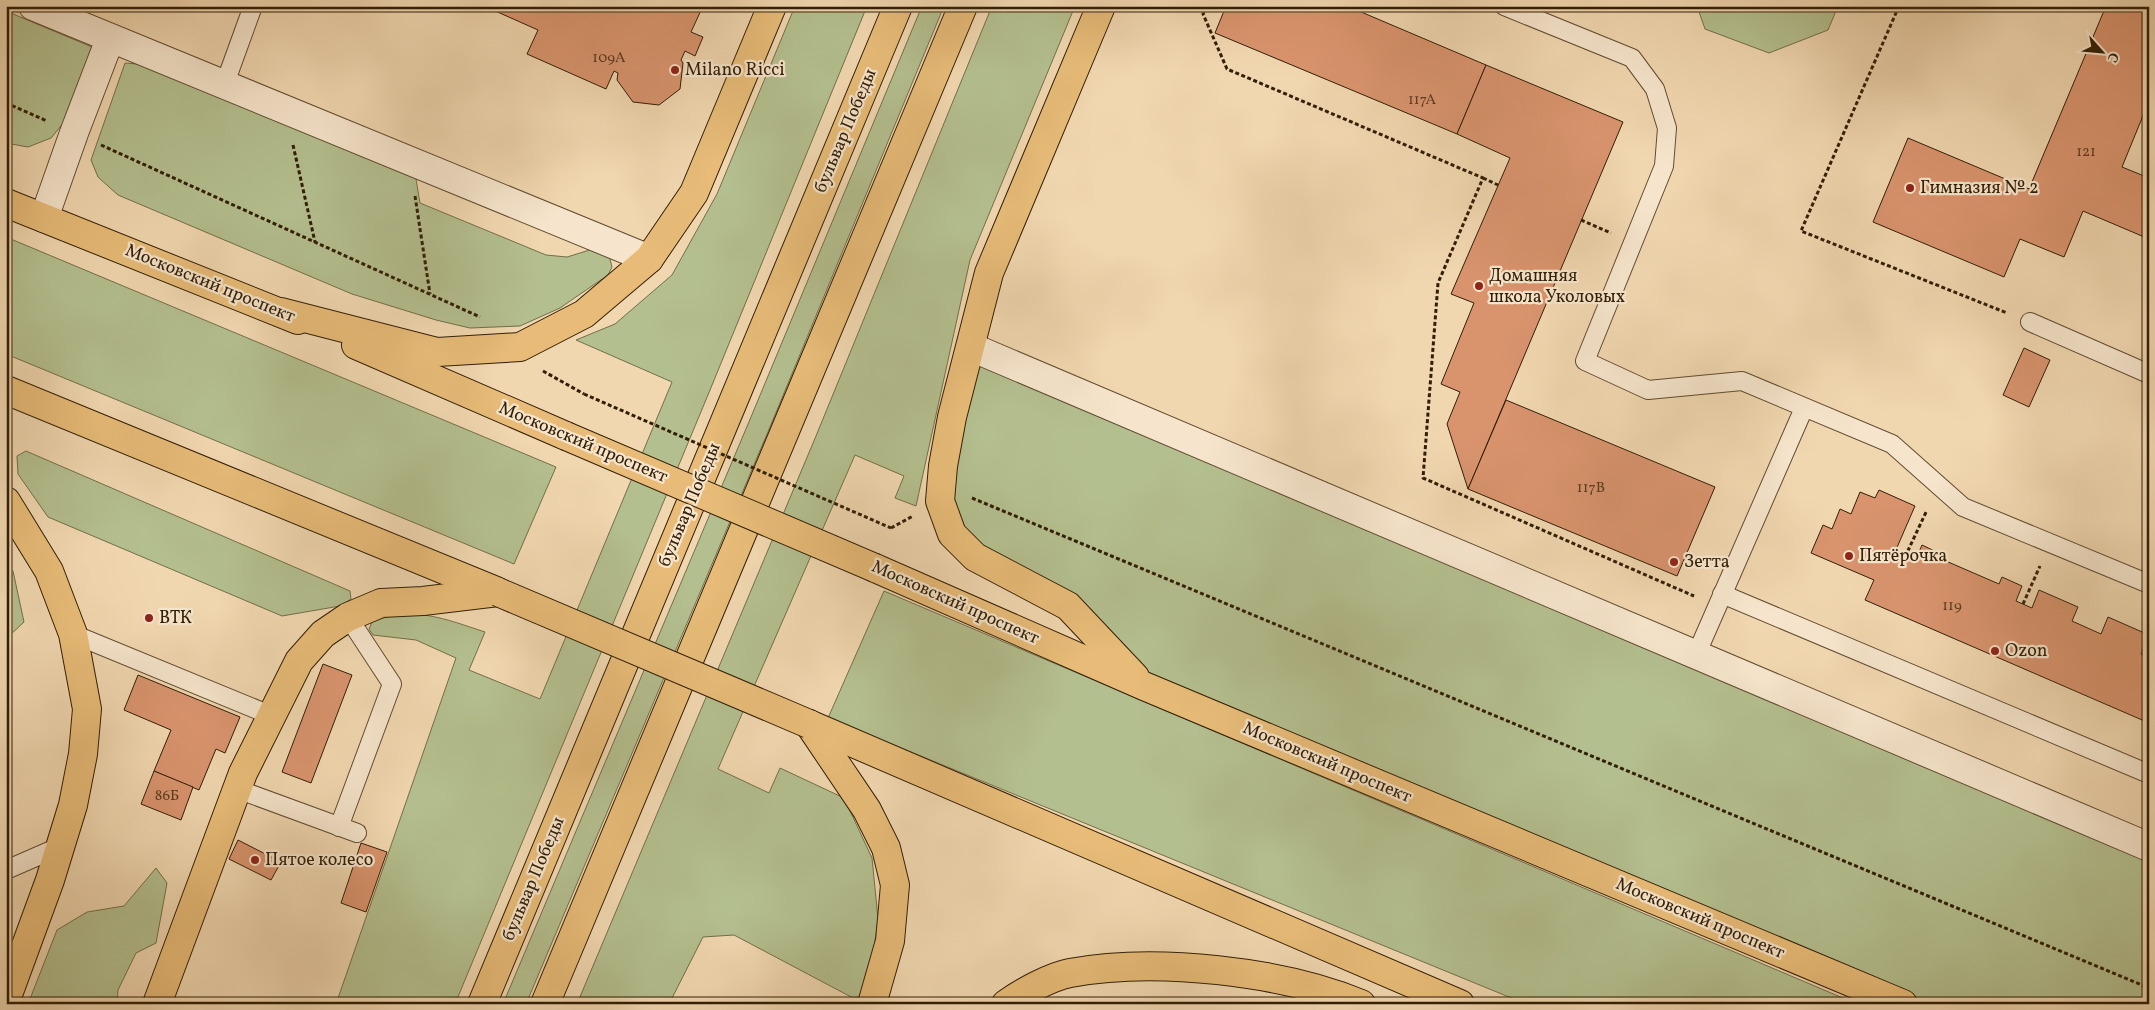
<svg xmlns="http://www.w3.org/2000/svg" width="2155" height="1010" font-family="Vollkorn,serif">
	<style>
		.green { fill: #b4bf8f; stroke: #726e4a }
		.building { fill: #d9946e; stroke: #311e06 }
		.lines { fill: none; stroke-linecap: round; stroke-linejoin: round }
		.service-casing { stroke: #614c30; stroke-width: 20 }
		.minor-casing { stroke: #614c30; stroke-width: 30 }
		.primary-casing { stroke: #311e06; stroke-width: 30 }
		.path { stroke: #311e06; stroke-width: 3; stroke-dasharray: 4 2.5; stroke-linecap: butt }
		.service { stroke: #f6e5cc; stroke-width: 18 }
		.minor { stroke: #f6e5cc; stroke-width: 28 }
		.primary { stroke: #e8bc78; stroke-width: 28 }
		.primary-bridge-casing { stroke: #311e06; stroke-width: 30; stroke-linecap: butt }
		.path-bridge { stroke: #311e06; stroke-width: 3; stroke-dasharray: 4 2.5; stroke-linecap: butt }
		.primary-bridge { stroke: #e8bc78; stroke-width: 28 }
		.poi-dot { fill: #8f2418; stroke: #f6e5cc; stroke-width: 2 }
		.labels { text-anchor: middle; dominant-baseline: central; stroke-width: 4.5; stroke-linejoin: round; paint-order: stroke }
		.number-label { font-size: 15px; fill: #5b3c20 }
		.poi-label { font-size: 18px; fill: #311e06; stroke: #f6e5cc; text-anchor: start }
		.street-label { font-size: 18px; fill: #311e06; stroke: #f6e5cc }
	</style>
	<rect width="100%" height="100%" fill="#f1d7b0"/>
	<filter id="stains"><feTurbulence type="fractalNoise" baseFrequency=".004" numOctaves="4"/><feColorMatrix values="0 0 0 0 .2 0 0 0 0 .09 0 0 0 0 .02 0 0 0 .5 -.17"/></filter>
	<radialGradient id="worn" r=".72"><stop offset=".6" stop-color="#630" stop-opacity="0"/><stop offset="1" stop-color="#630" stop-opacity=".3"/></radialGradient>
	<g class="green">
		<path d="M795,6H867L710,390L455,1004H336L456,658L416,640L373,635L369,629L372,622C413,605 445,619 485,632L469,670L540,699L672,382L576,340L615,324L672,275L717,194Z"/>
		<path d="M922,6H944L770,427L526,1004H503L751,417Z"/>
		<path d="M992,6H1075L970,260L916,506L895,498L904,476L855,455L718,769L769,793L780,768L844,798L872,858L878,919L872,962L862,996L853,998L734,935L703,937L669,1004H577L816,436Z"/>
		<path d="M1697,6H1838L1828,30L1769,53L1705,29Z"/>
		<path d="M6,11L92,47L65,121L51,138L28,147L6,143Z"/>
		<path d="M125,63L149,65L415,173L420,203L546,255L567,257L596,248L609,255L612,267L608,275L560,308L520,326L470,328L436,320L352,294L118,195L98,177L91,160Z"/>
		<path d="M6,237L556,467L514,564L6,354Z"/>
		<path d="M971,347L2149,847V1004H1903L1144,686L1068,606L952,534L943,466Z"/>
		<path d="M26,451L350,591L351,599L340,606L282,616L48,517L18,474L17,456Z"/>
		<path d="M6,563L13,571L24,622L9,636L6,632Z"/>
		<path d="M884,591L1857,1004H1526L828,718Z"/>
		<path d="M156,868L167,883L156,943L136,953L118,990L117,1004H28L57,930L87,912L124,906Z"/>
	</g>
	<g class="building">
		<path d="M484,6H539L547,10L548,6H592L606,12L608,6H703L691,32L703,37L695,56L685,51L681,60L683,63L680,89L659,105L633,102L617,80L618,73L614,71L606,89L527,54L538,30Z"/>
		<path d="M1226,6H1347L1486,65L1457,134L1215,33Z"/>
		<path d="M2106,6H2149V101L2122,167L2149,178V239L2083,211L2064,257L2020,239L2004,277L1873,222L1908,138L2029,189Z"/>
		<path d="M1486,65L1623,122L1468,489L1447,424L1460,392L1441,384L1474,303L1451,294L1510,158L1457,134Z"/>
		<path d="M2024,348L2050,360L2029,407L2003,395Z"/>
		<path d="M1506,400L1715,487L1677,576L1468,489Z"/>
		<path d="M1879,490L1915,506L1895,552L1915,561L1922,545L1941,554L1939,558L1999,584L2002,577L2022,586L2016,601L2032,608L2039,590L2078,607L2072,621L2101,634L2108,617L2149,635L2141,654L2149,657V723L1865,600L1874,580L1811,553L1823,525L1832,529L1840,509L1851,514L1860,492L1875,498Z"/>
		<path d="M323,664L352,675L311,783L282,772Z"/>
		<path d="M138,675L240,717L225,753L216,749L199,790L154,771L171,730L124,710Z"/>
		<path d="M154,771L193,787L181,820L141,804Z"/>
		<path d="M238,840L281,862L271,880L229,859Z"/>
		<path d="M361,843L387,852L366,912L341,903Z"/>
	</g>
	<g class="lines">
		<defs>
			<g id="service">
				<path d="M1504,6L1632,58L1655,89L1667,128L1664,166L1585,361L1648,390L1742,381L1892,444L1963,507L2149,584"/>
				<path d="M224,86L253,6"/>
				<path d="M2030,322L2149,374"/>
				<path d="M1722,594L2149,774"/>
				<path d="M73,634L270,715"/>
				<path d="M1696,655L1804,408"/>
				<path d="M237,789L357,833"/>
				<path d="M339,827L392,684L348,617"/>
				<path d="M6,870L61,846"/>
			</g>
			<g id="minor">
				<path d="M33,6L649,259"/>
				<path d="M44,218L74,133L110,39"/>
				<path d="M971,347L2149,847"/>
			</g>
			<g id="primary">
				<path d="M1101,6L989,273L952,417L943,466L940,501L952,534L975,557L1068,606L1135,677"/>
				<path d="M6,203L298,320"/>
				<path d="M281,312L437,352L520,347L584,314L649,259L694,193L772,6"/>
				<path d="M356,345L566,436"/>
				<path d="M6,390L496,591"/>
				<path d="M6,501L49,571L73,634L87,709L83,754L73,805L50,880L6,1000"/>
				<path d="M875,568L1144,686L1903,1004"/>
				<path d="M809,724L1460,1004"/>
				<path d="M809,724L867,810L886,848L895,885L890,941L872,1004"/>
				<path d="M157,1004L243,773L299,661L323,634L348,617L381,603L423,601L498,592"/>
				<path d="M482,1004L898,6"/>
				<path d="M545,1004L963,6"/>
				<path d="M1006,1004C1023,992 1050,977 1070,973C1155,957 1282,971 1361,1004"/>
			</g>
		</defs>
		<use href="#service" class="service-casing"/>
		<use href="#minor" class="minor-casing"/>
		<use href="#primary" class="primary-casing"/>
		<g class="path">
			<path d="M1207,6L1203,14L1227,69L1483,178L1438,283L1423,478L1694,596"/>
			<path d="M1899,6L1801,231L2007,313"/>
			<path d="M6,103L47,121"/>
			<path d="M101,145L480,317"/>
			<path d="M293,145L315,242"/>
			<path d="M1483,178L1498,185"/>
			<path d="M415,196L430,294"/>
			<path d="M1581,220L1611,233"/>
			<path d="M543,371L584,394"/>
			<path d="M972,498L2149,988"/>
			<path d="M891,528L913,516"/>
			<path d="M1905,557L1927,510"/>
			<path d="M2023,604L2040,566"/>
			<path d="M2149,657V656"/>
			<path d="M1114,1004H1157"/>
		</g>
		<use href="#service" class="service"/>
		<use href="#minor" class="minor"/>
		<use href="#primary" class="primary"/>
		<defs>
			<g id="primary-bridge">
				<path d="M566,436L875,568"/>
				<path d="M498,592L809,724"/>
			</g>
		</defs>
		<use href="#primary-bridge" class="primary-bridge-casing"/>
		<path class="path-bridge" d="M584,394L891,528"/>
		<use href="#primary-bridge" class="primary-bridge"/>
	</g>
	<g class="poi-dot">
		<circle cx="675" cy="70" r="5"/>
		<circle cx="1910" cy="188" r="5"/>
		<circle cx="1479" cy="286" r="5"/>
		<circle cx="1849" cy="556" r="5"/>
		<circle cx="1674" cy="562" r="5"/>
		<circle cx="149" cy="618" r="5"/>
		<circle cx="1995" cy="651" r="5"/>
		<circle cx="255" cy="860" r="5"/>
	</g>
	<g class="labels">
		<g class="number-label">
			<text x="609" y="58">109А</text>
			<text x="1422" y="100">117А</text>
			<text x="2086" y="152">121</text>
			<text x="1591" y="488">117В</text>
			<text x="1952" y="606">119</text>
			<text x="167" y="796">86Б</text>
		</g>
		<g class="poi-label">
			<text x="685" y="70">Milano Ricci</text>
			<text x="1920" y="188">Гимназия № 2</text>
			<text x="1489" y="276">Домашняя<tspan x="1489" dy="21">школа Уколовых</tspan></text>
			<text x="1859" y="556">Пятёрочка</text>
			<text x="1684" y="562">Зетта</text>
			<text x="159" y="618">ВТК</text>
			<text x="2005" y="651">Ozon</text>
			<text x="265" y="860">Пятое колесо</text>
		</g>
		<g class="street-label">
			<text transform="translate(846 131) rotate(-67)">бульвар Победы</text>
			<text transform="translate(210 284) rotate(22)">Московский проспект</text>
			<text transform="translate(583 443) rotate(23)">Московский проспект</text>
			<text transform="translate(690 505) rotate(-67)">бульвар Победы</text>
			<text transform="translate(955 603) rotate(24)">Московский проспект</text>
			<text transform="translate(1327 763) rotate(23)">Московский проспект</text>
			<text transform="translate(534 879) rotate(-67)">бульвар Победы</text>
			<text transform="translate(1700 919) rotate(23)">Московский проспект</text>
		</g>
	</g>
	<rect width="2155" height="1010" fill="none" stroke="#f1d7b0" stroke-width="25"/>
	<rect x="8" y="8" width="2140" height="995" fill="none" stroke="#311e06" stroke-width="2.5"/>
	<rect x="12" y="12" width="2130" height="985" fill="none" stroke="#311e06"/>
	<g transform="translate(2102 52) rotate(117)" stroke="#f6e5cc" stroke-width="4" paint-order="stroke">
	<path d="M0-4L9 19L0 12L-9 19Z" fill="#311e06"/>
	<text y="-8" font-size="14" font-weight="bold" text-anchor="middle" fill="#311e06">С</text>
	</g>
	<rect width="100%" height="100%" filter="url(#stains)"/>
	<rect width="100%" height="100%" fill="url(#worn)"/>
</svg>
